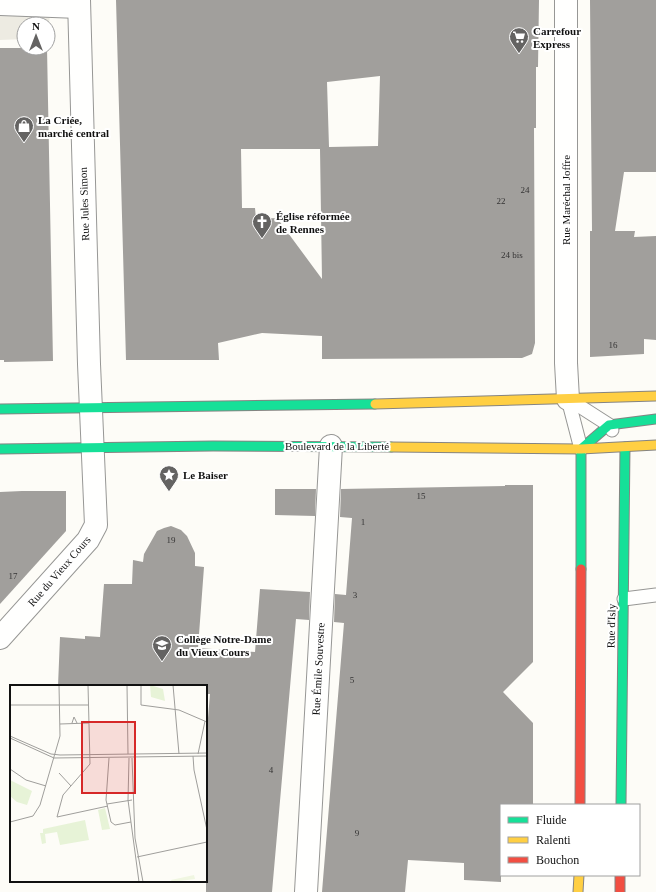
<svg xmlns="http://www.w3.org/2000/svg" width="656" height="892" font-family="'Times New Roman',serif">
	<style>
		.plaza { fill: #edebe2 }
		.building { fill: #a19f9c; fill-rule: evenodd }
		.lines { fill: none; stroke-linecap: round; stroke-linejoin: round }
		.lane-casing { stroke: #979795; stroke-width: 15 }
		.street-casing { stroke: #979795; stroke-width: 24 }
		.fast-casing { stroke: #858482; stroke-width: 11 }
		.slow-casing { stroke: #858482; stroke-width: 11 }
		.jam-casing { stroke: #858482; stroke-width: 11 }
		.lane { stroke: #fffffe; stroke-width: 13 }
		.street { stroke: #fffffe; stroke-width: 22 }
		.fast { stroke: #16e098; stroke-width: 9 }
		.slow { stroke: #ffcf43; stroke-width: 9 }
		.jam { stroke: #f24e42; stroke-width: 9 }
		.labels { text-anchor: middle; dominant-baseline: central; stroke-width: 4; stroke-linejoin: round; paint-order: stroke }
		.number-label { font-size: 9px; fill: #353434 }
		.poi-label { font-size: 11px; font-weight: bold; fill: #111; stroke: #fff; text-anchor: start }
		.street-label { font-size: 11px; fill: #111; stroke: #fff }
		.inset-road { fill: none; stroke: #9f9e9b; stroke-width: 1 }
		.view { fill: #d62828; fill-opacity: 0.15; stroke: #d62828; stroke-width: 2 }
		.inset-edge { fill: none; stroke: #111; stroke-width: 2 }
	</style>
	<rect width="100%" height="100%" fill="#fdfcf7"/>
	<path class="plaza" d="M0,0L51,6L48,32V24H24V39L0,40Z"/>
	<g class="building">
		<path d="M116,0H539L538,67H536V128H534L535,343L532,354L522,358L322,359V336L262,333L218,343L219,360H126ZM380,76L378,146L329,147L327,82ZM241,149H320L322,279L277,218L256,219L255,208H242Z"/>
		<path d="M590,0H656V172H624L615,231H635L634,237L656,236V340L644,339V354L590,357V231H592Z"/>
		<path d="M0,48H47L53,361L4,362V360H0Z"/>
		<path d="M505,485H533V662L503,692L533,723V805H501V882L464,880V863L408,860L405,892H322L344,623L334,622L335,594L346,595L352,518L340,517L341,489L505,486Z"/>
		<path d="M275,489H316L315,516L275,515Z"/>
		<path d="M22,491H66V531L0,604V492Z"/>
		<path d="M171,526L181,530L187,536L195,553V566L204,567L198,648L255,652L260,589L310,592L309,620L296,619L272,892H206V742L210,694H206V686H58L60,637L85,639V636L100,637L104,584H132L133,560L143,562L144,554L157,531L164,528Z"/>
	</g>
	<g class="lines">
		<defs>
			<g id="lane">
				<path d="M568,399L581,449"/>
				<path d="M570,400L609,425L612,430"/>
				<path d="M624,599L656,595"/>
			</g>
			<g id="street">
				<path d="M566,0V363L568,399"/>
				<path d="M0,4L79,7"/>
				<path d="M0,638L88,540L96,525L89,364L79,0"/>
				<path d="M306,892L331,446"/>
			</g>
			<g id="fast">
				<path d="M0,409L375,404"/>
				<path d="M0,449L213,446L391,447"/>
				<path d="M581,449L609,425L656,419"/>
				<path d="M581,449V569"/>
				<path d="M621,805L625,447"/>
			</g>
			<g id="slow">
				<path d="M375,404L656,396"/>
				<path d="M391,447L581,449L656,445"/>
				<path d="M578,892L579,875"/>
			</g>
			<g id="jam">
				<path d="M580,805L581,569"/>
				<path d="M620,875V892"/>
			</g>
		</defs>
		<use href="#lane" class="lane-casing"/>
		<use href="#street" class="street-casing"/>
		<use href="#fast" class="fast-casing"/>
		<use href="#slow" class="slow-casing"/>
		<use href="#jam" class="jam-casing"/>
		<use href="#lane" class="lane"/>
		<use href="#street" class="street"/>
		<use href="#fast" class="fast"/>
		<use href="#slow" class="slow"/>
		<use href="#jam" class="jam"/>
	</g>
	<defs>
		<symbol id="supermarket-pin" viewBox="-11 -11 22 30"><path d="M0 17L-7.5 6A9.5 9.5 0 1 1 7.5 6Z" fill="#646362" stroke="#fff"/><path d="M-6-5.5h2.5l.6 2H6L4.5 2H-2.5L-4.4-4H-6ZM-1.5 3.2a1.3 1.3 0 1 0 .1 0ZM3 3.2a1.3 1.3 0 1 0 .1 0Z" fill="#fff"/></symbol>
		<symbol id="shop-pin" viewBox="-11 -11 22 30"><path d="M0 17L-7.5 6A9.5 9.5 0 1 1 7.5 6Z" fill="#646362" stroke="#fff"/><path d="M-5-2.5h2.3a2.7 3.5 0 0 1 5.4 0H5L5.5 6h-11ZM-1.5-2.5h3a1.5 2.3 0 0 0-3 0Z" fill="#fff"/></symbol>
		<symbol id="church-pin" viewBox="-11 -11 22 30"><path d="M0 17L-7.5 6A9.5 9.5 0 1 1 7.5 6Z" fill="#646362" stroke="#fff"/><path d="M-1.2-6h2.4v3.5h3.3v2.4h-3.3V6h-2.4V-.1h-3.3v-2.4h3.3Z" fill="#fff"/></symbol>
		<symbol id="sight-pin" viewBox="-11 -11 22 30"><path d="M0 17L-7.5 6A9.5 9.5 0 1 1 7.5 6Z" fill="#646362" stroke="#fff"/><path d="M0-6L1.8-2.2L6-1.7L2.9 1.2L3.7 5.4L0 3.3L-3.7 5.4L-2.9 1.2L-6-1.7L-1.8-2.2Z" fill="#fff"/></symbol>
		<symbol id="school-pin" viewBox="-11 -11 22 30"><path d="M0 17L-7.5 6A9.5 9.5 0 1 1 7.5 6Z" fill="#646362" stroke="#fff"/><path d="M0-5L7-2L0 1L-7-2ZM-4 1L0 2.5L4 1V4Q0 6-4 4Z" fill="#fff"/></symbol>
	</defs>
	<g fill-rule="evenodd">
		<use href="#supermarket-pin" x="508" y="26" width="22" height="30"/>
		<use href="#shop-pin" x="13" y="115" width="22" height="30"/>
		<use href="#church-pin" x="251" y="211" width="22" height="30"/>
		<use href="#sight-pin" x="158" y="464" width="22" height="30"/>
		<use href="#school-pin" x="151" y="634" width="22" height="30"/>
	</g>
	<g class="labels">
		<g class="number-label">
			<text x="525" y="190">24</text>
			<text x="501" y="201">22</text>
			<text x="512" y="255">24 bis</text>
			<text x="613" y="345">16</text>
			<text x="421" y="496">15</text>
			<text x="363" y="522">1</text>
			<text x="171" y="540">19</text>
			<text x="13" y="576">17</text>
			<text x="355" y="595">3</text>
			<text x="352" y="680">5</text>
			<text x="271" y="770">4</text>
			<text x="357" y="833">9</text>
		</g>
		<g class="poi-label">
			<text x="533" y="31">Carrefour<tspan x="533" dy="13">Express</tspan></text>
			<text x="38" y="120">La Criée,<tspan x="38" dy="13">marché central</tspan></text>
			<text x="276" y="216">Église réformée<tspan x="276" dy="13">de Rennes</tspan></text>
			<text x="183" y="475">Le Baiser</text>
			<text x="176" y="639">Collège Notre-Dame<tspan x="176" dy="13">du Vieux Cours</tspan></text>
		</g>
		<g class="street-label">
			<text transform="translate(566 200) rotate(-90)">Rue Maréchal Joffre</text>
			<text transform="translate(84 204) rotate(-92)">Rue Jules Simon</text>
			<text x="337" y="446">Boulevard de la Liberté</text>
			<text transform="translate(59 571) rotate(-49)">Rue du Vieux Cours</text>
			<text transform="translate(611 626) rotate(-89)">Rue d'Isly</text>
			<text transform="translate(318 669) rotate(-87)">Rue Émile Souvestre</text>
		</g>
	</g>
	<g transform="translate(10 685)">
		<rect width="197" height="197" fill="#fdfcf7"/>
		<path d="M140,0L153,4L155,16L141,12ZM0,95L22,106L17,120L7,117L0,111ZM95,123L100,144L92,145L88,125ZM75,135L79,155L50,160L47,147L35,149L36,158L32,159L30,148H33V144Z" fill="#e7f3d7"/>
		<path d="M184,190L185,194L162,197L161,195Z" fill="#f0f6e1"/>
		<path class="inset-road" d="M78,0L80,79L53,110L47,132L98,121M117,0L118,69M131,0V20L169,25L197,37M163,0L169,69M0,20H78M62,38L64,32L67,38M50,39L79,38M0,51L41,69L50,70L197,68M0,53L44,73L197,71M188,69L195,36M183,71L184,85L197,145M99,73L96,115L101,137L105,140L121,137M119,73L118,115L129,197M122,73L125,153L133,197M0,84L16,95L36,101M49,88L61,101M97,119L122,115M0,137L23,131L30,120L50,51L49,0M127,172L197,157"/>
		<path class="view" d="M72,37H125V108H72Z"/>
		<rect width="197" height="197" class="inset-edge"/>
	</g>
	<rect x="500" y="804" width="140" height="72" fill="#ffffff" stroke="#a0a0a0"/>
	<rect x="508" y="817" width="20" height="6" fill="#16e098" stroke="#a0a0a0"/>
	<text x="536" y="824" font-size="12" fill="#111111">Fluide</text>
	<rect x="508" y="837" width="20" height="6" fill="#ffcf43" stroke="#a0a0a0"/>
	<text x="536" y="844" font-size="12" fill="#111111">Ralenti</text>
	<rect x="508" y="857" width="20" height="6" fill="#f24e42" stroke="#a0a0a0"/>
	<text x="536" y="864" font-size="12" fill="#111111">Bouchon</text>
	<g transform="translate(36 36)"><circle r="19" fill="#ffffff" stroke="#a0a0a0"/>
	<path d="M0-3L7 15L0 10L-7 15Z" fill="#646362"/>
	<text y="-6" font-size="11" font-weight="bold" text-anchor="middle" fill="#111111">N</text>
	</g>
</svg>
